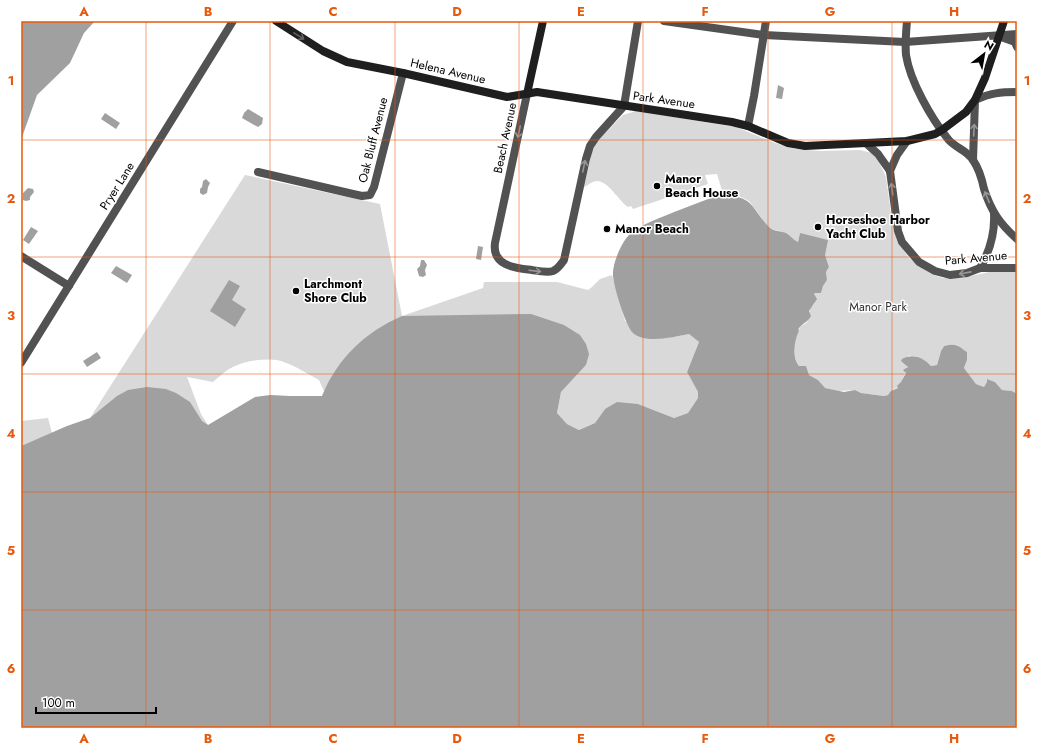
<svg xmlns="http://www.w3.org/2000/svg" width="1038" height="749" font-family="Jost,sans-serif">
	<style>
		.green { fill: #d9d9d9 }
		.water { fill: #a0a0a0 }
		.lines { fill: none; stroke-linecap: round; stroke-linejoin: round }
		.street { stroke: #525252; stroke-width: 8 }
		.secondary { stroke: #1f1f1f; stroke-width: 8 }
		.oneway { stroke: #626262 }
		.oneway2 { stroke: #979797 }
		.grid { fill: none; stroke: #e8590c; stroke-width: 1; stroke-opacity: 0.55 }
		.poi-dot { fill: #000; stroke: #fff; stroke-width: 1.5 }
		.labels { text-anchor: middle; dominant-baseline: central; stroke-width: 3; stroke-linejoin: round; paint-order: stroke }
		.street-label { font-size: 12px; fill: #000; stroke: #fff }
		.poi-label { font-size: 12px; font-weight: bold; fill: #000; stroke: #fff; text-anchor: start }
		.park-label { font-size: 12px; fill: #303030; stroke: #fff }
		.neatline { fill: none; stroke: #e8590c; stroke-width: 1.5 }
		.grid-label { font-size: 13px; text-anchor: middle; font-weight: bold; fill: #e8590c }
	</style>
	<rect width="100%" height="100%" fill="#fff"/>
	<g class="green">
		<path d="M636,111L736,127L775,143L796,149L820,151L860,150L872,153L879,162L886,177L892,221L901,245L908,257L920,267L934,275L943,278H961L999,270L1017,272V394L1012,391L1002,390L995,382L987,379V382L984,387L976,384L964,368L967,360V352C958,345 955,343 944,346L941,351L937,365L931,366C926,360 916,355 908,356C908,369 904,377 898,388L894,389L888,395L884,396L861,393L855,390L839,391L824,388L818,380L809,375L807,370L803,366H799C791,355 794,337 801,326C812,321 807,318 810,310C811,306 814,305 815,302L813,294L815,293H821L823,286L827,280L826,272L829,267L825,255L800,233L798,242L790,239L788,234L769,228L749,201L739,196L723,194L717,174L705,175L708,184L633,209L631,206L628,207C618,201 606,176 593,182C590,183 587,186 584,187L591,156L596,142L623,115Z"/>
		<path d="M245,175L380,204L402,316L483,288L484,282H557L588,290L592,287L600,279L612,275L625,321L673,337L689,334L699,342L687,372L698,392V398L688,413L674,418L638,404L605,409L595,423L579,430L567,424L557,413L561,392L586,365L335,371L324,391L319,380C306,373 291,363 277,360C264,358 245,361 233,367C226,370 220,376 213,382L187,377L201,414L208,425L90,418Z"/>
		<path d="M48,418L52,433L21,446V421Z"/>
	</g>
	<g class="water">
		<path d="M21,21H95L84,33L70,63L37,95L21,140Z"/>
		<path d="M778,85L784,88L782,99L776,98Z"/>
		<path d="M248,109L263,118L262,124L258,127L242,118L244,113Z"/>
		<path d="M105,113L120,123L116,129L101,119Z"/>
		<path d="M206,179L210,183L208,187L207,193L203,195L200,193V189L202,187L203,181Z"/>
		<path d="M28,188L33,189L34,192L30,197V200L26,201L23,200V193Z"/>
		<path d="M722,194C755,198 749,205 768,226C772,231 780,231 786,233C790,235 793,240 798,242L800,233L828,240L825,255L829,267L826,272L827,280L823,286L821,293H815L814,294L817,299L809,311L811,316C807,323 804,322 800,327C797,330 800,329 798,333C794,343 792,357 799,366H806L809,375L818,380L825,388L844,392L855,390L861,393L884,396L888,395L891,391L898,388L897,386L901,382L906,373L903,370L908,367L901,361L902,359C913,353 924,358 931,366L937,365L941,351L944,346C955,343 958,345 967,352V360L964,368L976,384L984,387L987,382V379L995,382L1002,390L1012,391L1017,394V728H21V446L67,426L90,418L117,396L128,390L147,387L166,389L176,393L190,402L202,421L208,425L255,397L270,395L290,396H322C337,359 365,332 402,316L531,314L564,325L580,335L586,344L589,354L586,365L561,392L557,413L567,424L579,430L595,423L605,409L617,402L638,404L674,418L688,413L698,398V392L687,372L699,342L689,334C674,337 645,344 633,333C626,327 613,285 613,275C612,264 622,241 630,234C637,227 648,223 657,219C678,210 700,202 722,194Z"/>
		<path d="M31,227L38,231L29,244L23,240Z"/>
		<path d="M478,246L483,247L481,260L476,259Z"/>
		<path d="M421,260H424L427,265L425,270L426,275L423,277L419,276L417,269L420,266Z"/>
		<path d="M116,266L132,275L127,283L111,273Z"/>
		<path d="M229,280L240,286L232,300L246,309L235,327L210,311Z"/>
		<path d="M97,352L101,358L87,367L83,361Z"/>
	</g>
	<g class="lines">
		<g class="street">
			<path d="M664,21L764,35L905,42L1017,34"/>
			<path d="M907,21C906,32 905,43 906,55C910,81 931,118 948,139C955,148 967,150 973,160C979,169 982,179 984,189C991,211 1000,224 1017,239"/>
			<path d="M1001,37L1015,42L1017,47"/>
			<path d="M527,94L495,243C492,266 515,268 532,270C538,271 547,273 553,271C558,269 561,264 564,260L586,159L590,146L596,137L624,106L638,21"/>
			<path d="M748,126L754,96L766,21"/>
			<path d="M867,144L878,154L890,171L898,231L902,242L919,262L935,271L950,275L967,273L980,268H1017"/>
			<path d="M973,160L975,100C991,93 1000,92 1017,92"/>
			<path d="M890,171L897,155L907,141"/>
			<path d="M258,172L353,194L362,196L370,195L374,187L403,73"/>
			<path d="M21,256L69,286"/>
			<path d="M980,268C990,251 995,234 994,214"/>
			<path d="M21,363L233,21"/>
		</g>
		<g class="secondary">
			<path d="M276,21L323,51L347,62L403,73L507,97L537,92L732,122L748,126L788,143L805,146L907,141L935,134L942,130L966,112L975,100L985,78L1004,21"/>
			<path d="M527,94L543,21"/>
		</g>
	</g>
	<defs><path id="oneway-shaft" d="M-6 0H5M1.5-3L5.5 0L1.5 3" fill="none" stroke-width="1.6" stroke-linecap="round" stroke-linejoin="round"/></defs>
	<use class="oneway" href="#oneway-shaft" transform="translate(299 36) rotate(32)"/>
	<g class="oneway2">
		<use href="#oneway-shaft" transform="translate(974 130) rotate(-87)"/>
		<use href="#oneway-shaft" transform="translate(519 132) rotate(102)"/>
		<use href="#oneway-shaft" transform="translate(584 166) rotate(-78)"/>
		<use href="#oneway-shaft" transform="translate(892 189) rotate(-97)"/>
		<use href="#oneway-shaft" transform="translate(987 197) rotate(-112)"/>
		<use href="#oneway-shaft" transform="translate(535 271) rotate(7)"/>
		<use href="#oneway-shaft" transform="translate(965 273) rotate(169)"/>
	</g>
	<path class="grid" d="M146,21V728M270,21V728M395,21V728M519,21V728M643,21V728M768,21V728M892,21V728M21,140H1017M21,257H1017M21,374H1017M21,492H1017M21,610H1017"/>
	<g class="poi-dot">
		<circle cx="657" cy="186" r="4"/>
		<circle cx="818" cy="227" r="4"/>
		<circle cx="607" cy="229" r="4"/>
		<circle cx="296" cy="291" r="4"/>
	</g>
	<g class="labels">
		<g class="street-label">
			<text transform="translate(448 71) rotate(13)">Helena Avenue</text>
			<text transform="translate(664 100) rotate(8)">Park Avenue</text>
			<text transform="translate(505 138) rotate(-78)">Beach Avenue</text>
			<text transform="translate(373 140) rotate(-76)">Oak Bluff Avenue</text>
			<text transform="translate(117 186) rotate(-58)">Pryer Lane</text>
			<text transform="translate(976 258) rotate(-5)">Park Avenue</text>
		</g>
		<g class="poi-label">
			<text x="665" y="179">Manor<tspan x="665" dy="14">Beach House</tspan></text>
			<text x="826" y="220">Horseshoe Harbor<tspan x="826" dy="14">Yacht Club</tspan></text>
			<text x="615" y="229">Manor Beach</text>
			<text x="304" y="284">Larchmont<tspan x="304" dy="14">Shore Club</tspan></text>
		</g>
		<g class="park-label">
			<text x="878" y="307">Manor Park</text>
		</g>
	</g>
	<rect width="1038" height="749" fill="none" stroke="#ffffff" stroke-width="44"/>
	<g transform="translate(984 54) rotate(31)" stroke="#ffffff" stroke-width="3" paint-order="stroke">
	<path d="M0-3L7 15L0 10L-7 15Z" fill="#000000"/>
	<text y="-6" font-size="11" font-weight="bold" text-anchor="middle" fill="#000000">N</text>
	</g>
	<path d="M36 707v6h120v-6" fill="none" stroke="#000000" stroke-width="2"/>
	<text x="42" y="707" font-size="12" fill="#000000" stroke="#ffffff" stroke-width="3" paint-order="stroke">100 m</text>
	<rect x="22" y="22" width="994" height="705" class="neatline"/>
	<g class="grid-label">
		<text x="84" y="16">A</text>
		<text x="208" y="16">B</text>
		<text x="333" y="16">C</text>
		<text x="457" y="16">D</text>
		<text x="581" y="16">E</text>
		<text x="705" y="16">F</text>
		<text x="830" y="16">G</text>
		<text x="954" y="16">H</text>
		<text x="11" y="85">1</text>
		<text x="1027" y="85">1</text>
		<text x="11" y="203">2</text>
		<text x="1027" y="203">2</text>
		<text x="11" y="320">3</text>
		<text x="1027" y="320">3</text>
		<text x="11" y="438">4</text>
		<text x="1027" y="438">4</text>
		<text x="11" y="555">5</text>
		<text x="1027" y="555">5</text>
		<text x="11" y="673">6</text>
		<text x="1027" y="673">6</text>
		<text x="84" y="743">A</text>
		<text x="208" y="743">B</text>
		<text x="333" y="743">C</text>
		<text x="457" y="743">D</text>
		<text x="581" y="743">E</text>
		<text x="705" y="743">F</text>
		<text x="830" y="743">G</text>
		<text x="954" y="743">H</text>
	</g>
</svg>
